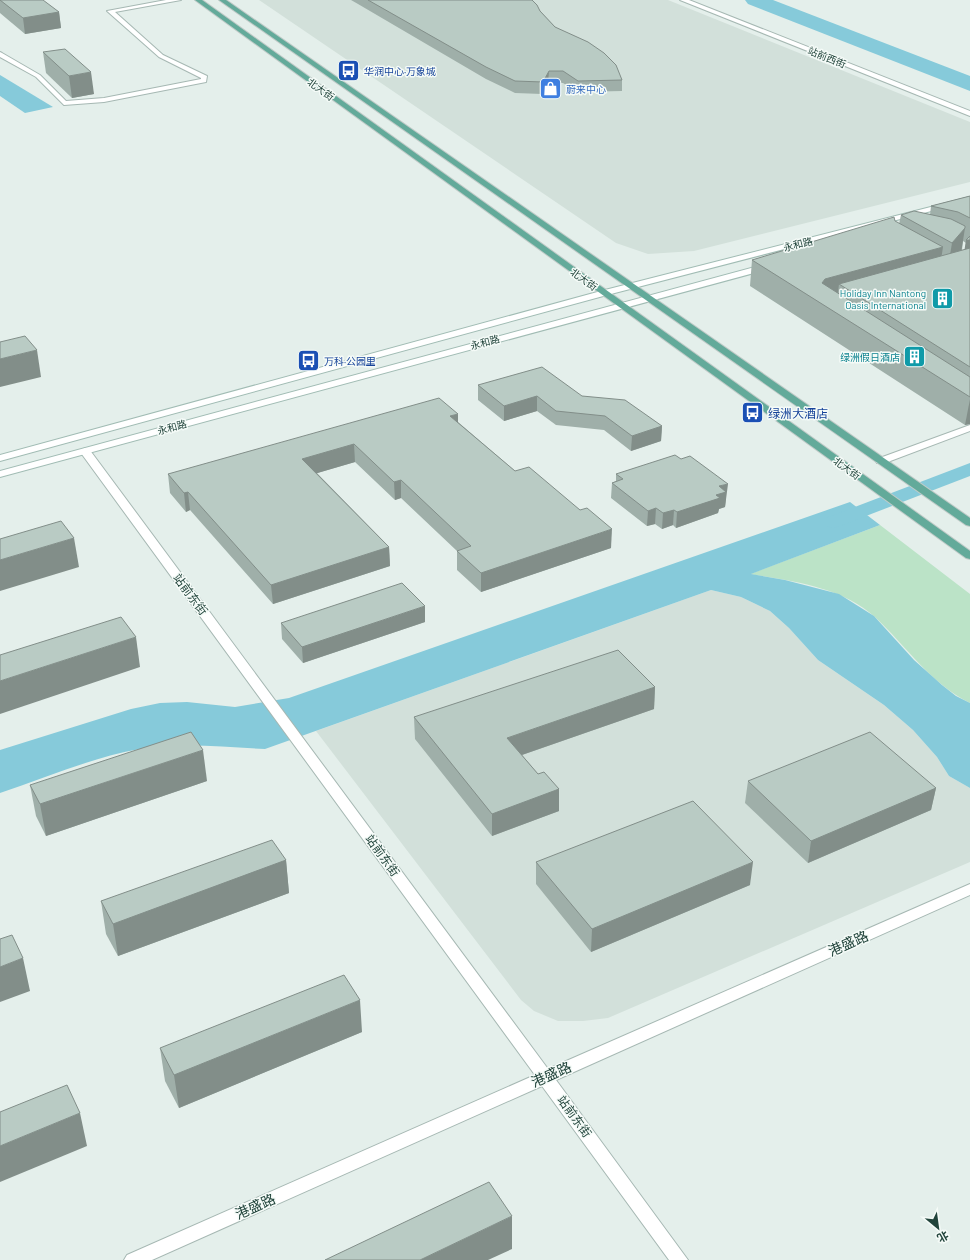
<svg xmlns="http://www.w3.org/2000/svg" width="970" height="1260" font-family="Barlow,'Noto Sans SC',sans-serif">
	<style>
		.built { fill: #d2e0da }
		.green { fill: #bbe3c7 }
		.water { fill: #86cada }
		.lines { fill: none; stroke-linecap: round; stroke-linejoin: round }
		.canal { fill: #86cada; fill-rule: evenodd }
		.river { fill: #86cada; fill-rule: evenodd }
		.minor-casing { stroke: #a6b8b3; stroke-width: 2 }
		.tertiary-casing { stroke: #a6b8b3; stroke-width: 2 }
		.secondary-casing { stroke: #a1bcb4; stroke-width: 2 }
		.primary-casing { stroke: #c1cbc8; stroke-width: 2 }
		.minor { fill: #fff; fill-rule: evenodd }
		.tertiary { fill: #fff; fill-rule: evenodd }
		.secondary { fill: #fff; fill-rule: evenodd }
		.primary { fill: #63aa9a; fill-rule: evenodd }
		.wall { fill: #9fafa9; fill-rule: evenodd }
		.shaded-wall { fill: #828e89 }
		.building { fill: #b9cbc4; stroke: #828e89 }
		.labels { text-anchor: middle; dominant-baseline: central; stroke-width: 3; stroke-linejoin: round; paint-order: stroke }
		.far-street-label { font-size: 10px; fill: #21443b; stroke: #f5fbf8 }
		.far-transit-label { font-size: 10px; fill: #164399; stroke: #f5fbf8; text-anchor: start }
		.far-shop-label { font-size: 10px; fill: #366cbe; stroke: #f5fbf8; text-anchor: start }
		.far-culture-label { font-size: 10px; fill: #0d838f; stroke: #f5fbf8; text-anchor: end }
		.transit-label { font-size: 12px; fill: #164399; stroke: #f5fbf8; text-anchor: start }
		.street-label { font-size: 12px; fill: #21443b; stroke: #f5fbf8 }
		.near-street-label { font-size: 14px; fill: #21443b; stroke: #f5fbf8 }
	</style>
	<rect width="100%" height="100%" fill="#e4efeb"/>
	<g class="built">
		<path d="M259,0H668L970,122V182L694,251L648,254L616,243Z"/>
		<path d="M711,590L741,597L770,611L789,628L818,660L884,705L913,730L937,757L949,776L970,788V862L608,1018L583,1021H558L534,1011L521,1000L316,731Z"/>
	</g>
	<path class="green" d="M880,525L970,594V703C930,683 907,647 875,617C842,587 792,581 750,574Z"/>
	<g class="water">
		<path d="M0,75L53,107L25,113L0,96Z"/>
		<path d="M850,502L880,525L751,574L785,580L839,594L874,616L914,660L942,685L956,696L970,703V788L949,776L937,757L913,730L884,705L818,660L789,628L770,611L741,597L711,590L265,749C223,747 182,742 140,749C93,757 45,778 0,793V750L131,709L160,703L187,702L235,707L289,698Z"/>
	</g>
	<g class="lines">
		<path class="canal" d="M970,463V476L840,526L833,528L826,526L822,522L826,518Z"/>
		<path class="river" d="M745,0H773L970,76V91L748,4Z"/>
		<defs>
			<g id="minor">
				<path d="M166,0H181L115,12L163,55L207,76L206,82L104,102L64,105L36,77L0,57V52L2,53L40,75L66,101L104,98L201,79V78L159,57L107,11Z"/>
				<path d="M970,425V431L885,463H877L876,461L877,459Z"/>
			</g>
			<g id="tertiary">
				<path d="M680,0H689L970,111V116Z"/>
				<path d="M85,448L89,449L548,1069L970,884V895L556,1080L688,1260H669L542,1086L152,1260H124L127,1255L535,1075L81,453L80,451Z"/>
			</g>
			<g id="secondary">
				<path d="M970,197V201L607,295L0,461V455L601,291Z"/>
				<path d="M766,264L770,267L769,269L0,477V471Z"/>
			</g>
			<g id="primary">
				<path d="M195,0H202L970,551V559L966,558Z"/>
				<path d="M219,0H226L970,518V526L966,525Z"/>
			</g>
		</defs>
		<use href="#minor" class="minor-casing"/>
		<use href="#tertiary" class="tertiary-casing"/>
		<use href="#secondary" class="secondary-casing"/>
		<use href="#primary" class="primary-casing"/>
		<use href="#minor" class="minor"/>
		<use href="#tertiary" class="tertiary"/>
		<use href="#secondary" class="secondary"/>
		<use href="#primary" class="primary"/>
	</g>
	<g class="wall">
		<path d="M0,0L59,12L61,28L25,34L0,13Z"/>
		<path d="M351,0H532L540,11L555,27L622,80V91L578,92L563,83H548L542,94L515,93L486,79L358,4Z"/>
		<path d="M43,52L94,94L72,98L46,73Z"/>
		<path d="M970,196V424L965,425L750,286L752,260L899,224L901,215H930L931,206ZM963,241L966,243L965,249L962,250Z"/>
		<path d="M478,385L582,396L662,426L661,441L631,451L604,430L556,425L537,411L504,421L478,400Z"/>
		<path d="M458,422L515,471L580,510L611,548L481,592L457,570V551L401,498L395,500L355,462L317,473L389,547L390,566L273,604L190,510L186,512L170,493L168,474Z"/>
		<path d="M616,474L726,499L725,507L719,509L718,513L676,528L673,525L662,529L655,524L647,526L611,498L612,483L616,481Z"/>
		<path d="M425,622L303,663L282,639L281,623Z"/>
		<path d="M655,687L654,709L522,755L538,774L559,789V811L492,836L415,739L414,717Z"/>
		<path d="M207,781L46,836L36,816L30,785Z"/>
		<path d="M748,781L936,788L931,810L808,863L745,803Z"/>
		<path d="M286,860L289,893L118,956L106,934L101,901Z"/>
		<path d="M536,862L750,885L591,952L536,884Z"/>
		<path d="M362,1032L179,1108L165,1081L160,1048Z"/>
	</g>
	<g class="shaded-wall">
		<path d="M59,12L61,28L25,34L23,18Z"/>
		<path d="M549,71L548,83L542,94L543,82Z"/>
		<path d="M91,72L94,94L72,98L69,76Z"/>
		<path d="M965,228L961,253L948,267L952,243Z"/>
		<path d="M966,240H970V264L962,266Z"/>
		<path d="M943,247L939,273L839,284L837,301L822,283L825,279Z"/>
		<path d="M37,350L41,377L0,387V359Z"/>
		<path d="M537,396V411L504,421V406Z"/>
		<path d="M970,399V424L965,425Z"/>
		<path d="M458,414V432L450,416Z"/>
		<path d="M662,426L661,441L631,451L632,436Z"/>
		<path d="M354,444L355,462L304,477L302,459Z"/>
		<path d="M401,480V498L395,500L394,482Z"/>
		<path d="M728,484L725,507L719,509L718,513L676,528L677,512L716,495L719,486Z"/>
		<path d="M188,492L190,510L186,512L184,493Z"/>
		<path d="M656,508L655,524L647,526L648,511Z"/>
		<path d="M674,510L673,525L662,529L663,513Z"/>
		<path d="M612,529L611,548L481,592V573Z"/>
		<path d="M74,538L79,567L0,591V560Z"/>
		<path d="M389,547L390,566L273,604L271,585Z"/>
		<path d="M425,606V622L303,663L302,647Z"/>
		<path d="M136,637L140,667L0,714V681Z"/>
		<path d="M655,687L654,709L507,760V738Z"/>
		<path d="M203,750L207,781L46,836L40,804Z"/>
		<path d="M936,788L931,810L808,863L811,841Z"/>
		<path d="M559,789V811L492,836V814Z"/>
		<path d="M286,860L289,893L118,956L113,924Z"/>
		<path d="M753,862L750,885L591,952L592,929Z"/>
		<path d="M23,958L30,991L0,1002V967Z"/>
		<path d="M360,1000L362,1032L179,1108L174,1075Z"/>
		<path d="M80,1113L87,1146L0,1182V1146Z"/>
		<path d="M512,1216V1249L488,1260H420Z"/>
	</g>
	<g class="building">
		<path d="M0,0H43L59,12L23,18Z"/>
		<path d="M368,0H532L537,5L540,11L555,27L588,42L604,53L616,65L622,80L578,81L563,71H549L543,82L515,81L486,67Z"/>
		<path d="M65,49L91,72L69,76L43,52Z"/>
		<path d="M970,196V218L958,212L931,206Z"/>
		<path d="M914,211L951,219L965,226V228L952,243L901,215Z"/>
		<path d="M894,217L895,221L943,247L825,279L822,283L970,377V397L752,260Z"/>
		<path d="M970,236V240H966Z"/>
		<path d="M970,248V367L839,284Z"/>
		<path d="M25,336L37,350L0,359V342Z"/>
		<path d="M542,367L582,396L625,400L662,426L632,436L605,416L556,411L537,396L504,406L478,385Z"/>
		<path d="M439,398L458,414L450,416L515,471L529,467L580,510L587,508L612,529L481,573L457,551L471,546L401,480L394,482L354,444L302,459L389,547L271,585L188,492L184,493L168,474Z"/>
		<path d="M675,455L681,459L690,456L728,484L719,486L726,492L716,495L720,498L677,512L674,510L663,513L656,508L648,511L612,483L623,479L616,474Z"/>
		<path d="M61,521L74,538L0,560V539Z"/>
		<path d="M402,583L425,606L302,647L281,623Z"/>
		<path d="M121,617L136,637L0,681V655Z"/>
		<path d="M618,650L655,687L507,738L538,774L544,772L559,789L492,814L414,717Z"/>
		<path d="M191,732L203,750L40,804L30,785Z"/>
		<path d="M870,732L936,788L811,841L748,781Z"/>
		<path d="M693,801L753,862L592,929L536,862Z"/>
		<path d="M272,840L286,860L113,924L101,901Z"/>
		<path d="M12,935L23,958L0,967V939Z"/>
		<path d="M344,975L360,1000L174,1075L160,1048Z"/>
		<path d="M67,1085L80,1113L0,1146V1112Z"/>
		<path d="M489,1182L512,1216L420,1260H325Z"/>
	</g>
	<defs>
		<symbol id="bus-square" viewBox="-11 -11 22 22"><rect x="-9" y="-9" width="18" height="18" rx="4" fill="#1a4fb4" stroke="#f5fbf8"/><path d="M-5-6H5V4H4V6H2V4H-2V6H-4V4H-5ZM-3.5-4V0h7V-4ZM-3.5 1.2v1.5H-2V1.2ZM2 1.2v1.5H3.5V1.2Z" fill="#fff"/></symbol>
		<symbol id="shop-square" viewBox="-11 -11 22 22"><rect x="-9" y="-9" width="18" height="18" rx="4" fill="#3f7fe0" stroke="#f5fbf8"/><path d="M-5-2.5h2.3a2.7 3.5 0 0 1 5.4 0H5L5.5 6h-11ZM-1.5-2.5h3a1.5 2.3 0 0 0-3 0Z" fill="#fff"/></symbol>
		<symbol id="building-square" viewBox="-11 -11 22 22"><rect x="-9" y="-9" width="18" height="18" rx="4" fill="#0f9aa8" stroke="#f5fbf8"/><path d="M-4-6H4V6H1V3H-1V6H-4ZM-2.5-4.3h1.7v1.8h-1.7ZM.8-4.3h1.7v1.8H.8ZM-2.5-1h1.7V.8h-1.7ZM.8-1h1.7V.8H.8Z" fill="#fff"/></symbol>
	</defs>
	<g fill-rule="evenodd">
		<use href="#bus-square" x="336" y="58" width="25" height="25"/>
		<use href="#shop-square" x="538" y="76" width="25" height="25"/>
		<use href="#building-square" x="930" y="286" width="25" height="25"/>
		<use href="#building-square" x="902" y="344" width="25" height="25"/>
		<use href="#bus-square" x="296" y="348" width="25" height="25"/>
		<use href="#bus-square" x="740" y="400" width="25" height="25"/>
	</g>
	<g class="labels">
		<g class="far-street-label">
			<text transform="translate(827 57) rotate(22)">站前西街</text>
			<text transform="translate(321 89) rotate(36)">北大街</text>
			<text transform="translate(798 244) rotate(-14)">永和路</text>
			<text transform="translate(584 279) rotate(36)">北大街</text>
			<text transform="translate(485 342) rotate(-15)">永和路</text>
			<text transform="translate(172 427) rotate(-15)">永和路</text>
			<text transform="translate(847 468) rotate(36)">北大街</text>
		</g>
		<g class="far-transit-label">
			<text x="364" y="71">华润中心·万象城</text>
			<text x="324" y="361">万科·公园里</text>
		</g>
		<g class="far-shop-label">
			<text x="566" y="89">蔚来中心</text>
		</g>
		<g class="far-culture-label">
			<text x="926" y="293">Holiday Inn Nantong<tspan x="926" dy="12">Oasis International</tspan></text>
			<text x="900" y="357">绿洲假日酒店</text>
		</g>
		<g class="transit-label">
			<text x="768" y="413">绿洲大酒店</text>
		</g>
		<g class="street-label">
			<text transform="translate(191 594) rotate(53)">站前东街</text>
			<text transform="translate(383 855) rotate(54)">站前东街</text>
			<text transform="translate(575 1116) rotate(54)">站前东街</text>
		</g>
		<g class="near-street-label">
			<text transform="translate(848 943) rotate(-24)">港盛路</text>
			<text transform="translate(551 1074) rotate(-24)">港盛路</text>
			<text transform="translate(255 1206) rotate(-24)">港盛路</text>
		</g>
	</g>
	<g transform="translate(938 1228) rotate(151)" stroke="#f5fbf8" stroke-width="3" paint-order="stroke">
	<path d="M0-3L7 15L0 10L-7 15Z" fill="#21443b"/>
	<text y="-6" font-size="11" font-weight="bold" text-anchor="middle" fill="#21443b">北</text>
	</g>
</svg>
